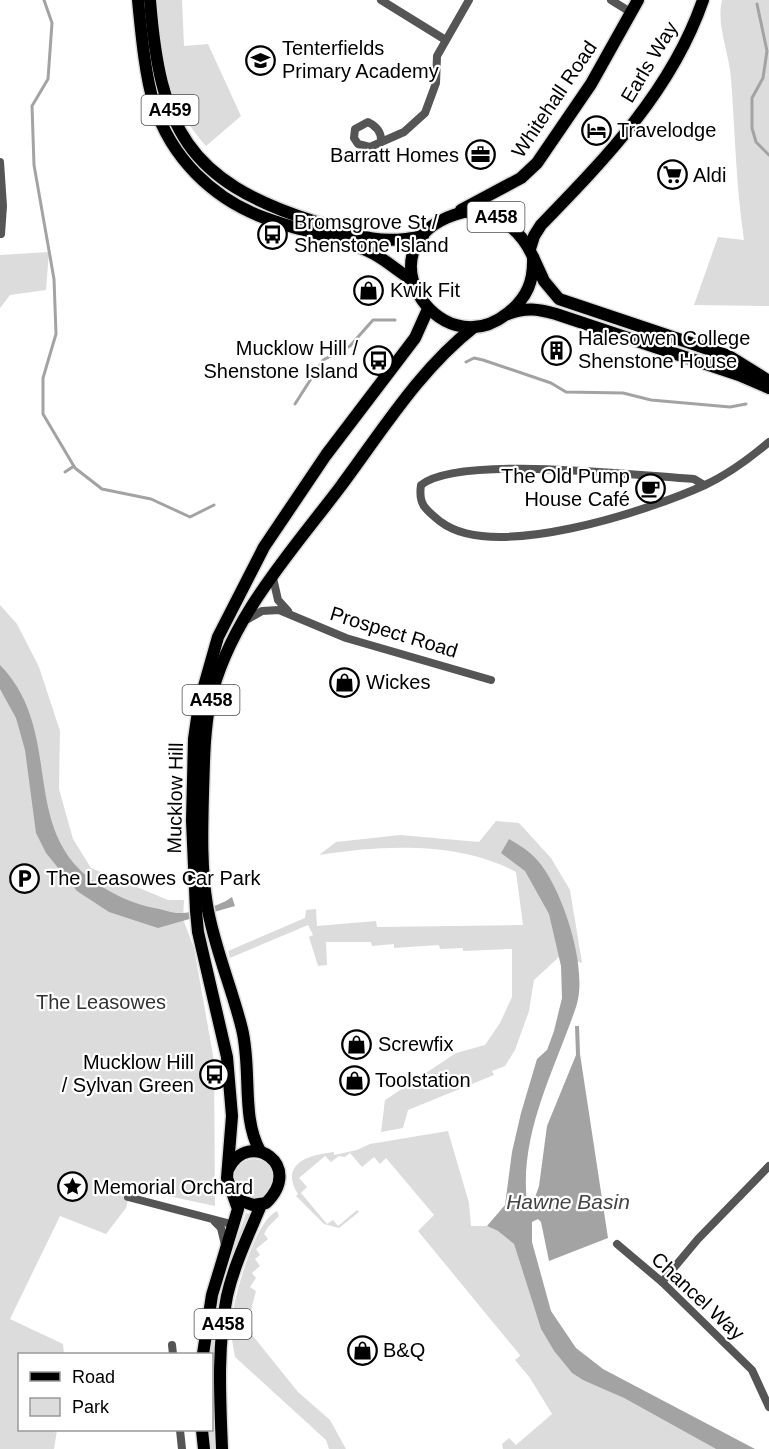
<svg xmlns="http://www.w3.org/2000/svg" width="769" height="1449" font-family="Helvetica,sans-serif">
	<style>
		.green { fill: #dcdcdc }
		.water { fill: #a3a3a3 }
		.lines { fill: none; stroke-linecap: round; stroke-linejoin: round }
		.stream { stroke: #a3a3a3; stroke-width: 3 }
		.primary-casing { stroke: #dbdbdb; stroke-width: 15 }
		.trunk-casing { stroke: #dbdbdb; stroke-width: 15 }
		.minor { stroke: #555; stroke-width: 8 }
		.primary { stroke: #000; stroke-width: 12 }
		.trunk { stroke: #000; stroke-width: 12 }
		.labels { text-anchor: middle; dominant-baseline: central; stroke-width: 4.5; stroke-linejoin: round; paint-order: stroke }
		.shield { fill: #fff; stroke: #4c4c4c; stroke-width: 1.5 }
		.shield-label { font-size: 18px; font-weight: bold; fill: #000 }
		.poi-label { font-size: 20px; fill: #000; stroke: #fff; text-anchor: start }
		.street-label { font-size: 20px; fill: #000; stroke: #fff }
		.park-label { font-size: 20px; fill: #333; stroke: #fff }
		.water-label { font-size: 21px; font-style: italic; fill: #444; stroke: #fff }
	</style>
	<rect width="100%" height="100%" fill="#fff"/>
	<g class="green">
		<path d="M155,0H182L184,46L208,44L241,116L206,146C162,94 162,65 155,0Z"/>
		<path d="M722,0H769V306L694,305L718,237L744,240C736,186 735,132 731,78C729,52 716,25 722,0Z"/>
		<path d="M49,252L46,290L10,295L0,308V255Z"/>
		<path d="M0,605L17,624L39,667L60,731L59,789L73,839L91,868L168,900H184L183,919L194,948L214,1061L215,1206L131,1188L126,1208L106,1234L60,1216L10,1319L63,1344L64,1354H20V1430H57L54,1449H0Z"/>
		<path d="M496,821L519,823L551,858L570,890L582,963L560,956L534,980L529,1011L515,1050L505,1066L492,1071L494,1075L408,1110L403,1128L381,1132L385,1100L456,1053L485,1045L500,1023L512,997V949L463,951V948L440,949L439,945L394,948V944L372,946L371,942H326L327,965L318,966L309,937L313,935L308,925L230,958L228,951L305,918L306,910L316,909L317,926L376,921L377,927L523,925L516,872C459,841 382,845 319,855L336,842L400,835L479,842Z"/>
		<path d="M448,1131L469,1203L471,1226H487L498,1231L514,1244L541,1329L554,1351L572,1373L624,1398L716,1449H503L502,1444L509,1438L516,1445L552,1414L530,1378L515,1360L520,1356L519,1354L418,1231L434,1215L386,1158L380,1164L374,1157L362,1167L350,1153L345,1157L339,1156L331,1162L325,1156L299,1178L307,1187L301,1193L327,1224L333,1220L338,1226L357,1210L359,1212L339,1228L324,1224L296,1196L298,1194C279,1163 309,1155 334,1152V1155L357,1150L370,1144Z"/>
		<circle cx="254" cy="1179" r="20"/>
		<path d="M277,1211L279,1216L268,1227L264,1234L268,1239L256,1249L260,1255L255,1259L260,1266L252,1273L256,1278L250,1287L256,1291L250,1314L253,1336L298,1392L330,1420L346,1449H329L326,1440L235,1357C233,1347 231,1335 231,1325C233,1300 254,1221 277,1211Z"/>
		<path d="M246,1213L251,1214L235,1251L215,1405V1449H210L208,1430H212V1354H207L218,1294Z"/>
	</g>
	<g class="water">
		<path d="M0,665C66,733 17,829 96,883C113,894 133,904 154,908C161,909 169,912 176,913C193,914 220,906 232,897L235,906L158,928L109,912L77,891L46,853L36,833L25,750L16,718L0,689Z"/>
		<path d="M509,839C519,845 530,851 538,861C563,890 589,970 576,1007C554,1072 519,1133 527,1204L533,1203L539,1186L547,1126L576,1055L575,1026H579L580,1054L608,1238L549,1261L541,1222L538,1219L532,1222V1242L551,1311L576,1348L603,1369L755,1449H716L624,1398L583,1380L572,1373L554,1351L541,1329L514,1244L498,1231L487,1226L505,1205L512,1152L521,1113L537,1059L547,1050L554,1031L562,998L561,966L549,914L525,871L501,853Z"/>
	</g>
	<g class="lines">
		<g class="stream">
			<path d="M44,0L52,23L48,79L32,106L34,165L54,279L56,334L43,378V414L75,468L102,489L151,499L190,517L214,505"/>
			<path d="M757,4L767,51L763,78L752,98V128L756,142L769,155"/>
			<path d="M466,362L474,358L483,360L551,383L566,392L623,393L651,400L730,407L746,404"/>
			<path d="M295,404L323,360L350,346L373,320H395"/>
			<path d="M65,472L74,466"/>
		</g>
		<defs>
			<g id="primary">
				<path d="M138,0C141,30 145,76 154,104C171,158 213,199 265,218C299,231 342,237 374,254C387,261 399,272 412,280"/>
				<path d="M150,0C160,128 187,181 313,221C355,235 377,246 423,236"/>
				<path d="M533,257L544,281L559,299L729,356L769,381"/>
				<path d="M508,314C526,307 538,309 556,314L739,375L769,388"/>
			</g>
			<g id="trunk">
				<path d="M461,210L521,178L537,163L591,84L638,0"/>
				<path d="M464,212C495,209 521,229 533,257C534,281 527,298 508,313C437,370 355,239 464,212Z"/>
				<path d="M530,249L534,236L541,225C606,158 672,90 703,0"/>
				<path d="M260,1151C241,1117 252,1070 242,1029C232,988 214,947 207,905C201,869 202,830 203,794C204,763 204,732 210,702C228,620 292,551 341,486C382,431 420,369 474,327"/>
				<path d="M229,1168C249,1129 305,1165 266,1203L253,1205L236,1199"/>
				<path d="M203,1354L212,1295L238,1209L227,1178L232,1116L227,1057L198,932L196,911L192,821L194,739L199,704L218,637L264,547L326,455L415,338L428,309"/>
				<path d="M202,1430L204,1449"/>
				<path d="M222,1449C220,1398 217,1347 227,1296C234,1265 249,1234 261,1205"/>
			</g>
		</defs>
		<use href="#primary" class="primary-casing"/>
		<use href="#trunk" class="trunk-casing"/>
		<g class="minor">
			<path d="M381,0L444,39"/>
			<path d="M611,0L632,13"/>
			<path d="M381,142C382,132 376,126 368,122L355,129L354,138L358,144L370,147L404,132L425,113L436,83L437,56L469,0"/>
			<path d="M0,162L3,206L1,234"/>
			<path d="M704,485L694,479C639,476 459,454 421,485C418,505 426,510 441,522C494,562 648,511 705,485C729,474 749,459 769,442"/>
			<path d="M273,578L278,600L288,611"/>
			<path d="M248,619L262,611L279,610L346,638L491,680"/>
			<path d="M128,1197L235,1225"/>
			<path d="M215,1222L221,1228L225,1245"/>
			<path d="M617,1244L662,1282L752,1370L769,1407"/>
			<path d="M662,1282L698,1239L769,1166"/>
			<path d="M172,1345L173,1354"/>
			<path d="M180,1430L182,1449"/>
		</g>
		<use href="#primary" class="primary"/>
		<use href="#trunk" class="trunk"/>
	</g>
	<defs>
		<symbol id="school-ring" viewBox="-11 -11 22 22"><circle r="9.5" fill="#fff" stroke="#000" stroke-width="1.5"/><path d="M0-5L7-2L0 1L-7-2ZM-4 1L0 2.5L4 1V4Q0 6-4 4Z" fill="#000"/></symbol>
		<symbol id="hotel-ring" viewBox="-11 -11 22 22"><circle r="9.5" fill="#fff" stroke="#000" stroke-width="1.5"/><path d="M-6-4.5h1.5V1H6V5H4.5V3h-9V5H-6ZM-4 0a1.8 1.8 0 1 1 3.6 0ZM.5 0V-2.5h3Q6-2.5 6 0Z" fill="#000"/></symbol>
		<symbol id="office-ring" viewBox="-11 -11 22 22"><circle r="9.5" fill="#fff" stroke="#000" stroke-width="1.5"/><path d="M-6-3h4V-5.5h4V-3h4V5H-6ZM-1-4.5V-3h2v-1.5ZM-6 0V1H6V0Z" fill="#000"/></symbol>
		<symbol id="supermarket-ring" viewBox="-11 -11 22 22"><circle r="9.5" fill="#fff" stroke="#000" stroke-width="1.5"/><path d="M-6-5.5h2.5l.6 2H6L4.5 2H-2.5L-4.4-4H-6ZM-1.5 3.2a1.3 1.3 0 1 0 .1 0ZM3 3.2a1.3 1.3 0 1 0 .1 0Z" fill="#000"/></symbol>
		<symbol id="bus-ring" viewBox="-11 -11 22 22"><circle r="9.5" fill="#fff" stroke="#000" stroke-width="1.5"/><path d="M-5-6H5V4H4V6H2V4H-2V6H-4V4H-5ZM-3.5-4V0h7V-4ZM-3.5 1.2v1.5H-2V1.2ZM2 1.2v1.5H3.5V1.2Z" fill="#000"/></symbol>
		<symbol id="shop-ring" viewBox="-11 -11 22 22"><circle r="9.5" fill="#fff" stroke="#000" stroke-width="1.5"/><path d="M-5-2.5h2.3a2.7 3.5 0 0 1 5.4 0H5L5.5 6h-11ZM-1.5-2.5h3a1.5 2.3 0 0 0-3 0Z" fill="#000"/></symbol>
		<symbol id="building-ring" viewBox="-11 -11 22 22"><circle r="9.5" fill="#fff" stroke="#000" stroke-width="1.5"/><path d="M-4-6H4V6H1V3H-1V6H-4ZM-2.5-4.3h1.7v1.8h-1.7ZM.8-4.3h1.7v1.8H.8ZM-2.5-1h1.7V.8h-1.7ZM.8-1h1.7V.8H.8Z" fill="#000"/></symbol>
		<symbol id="cafe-ring" viewBox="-11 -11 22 22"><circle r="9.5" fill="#fff" stroke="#000" stroke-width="1.5"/><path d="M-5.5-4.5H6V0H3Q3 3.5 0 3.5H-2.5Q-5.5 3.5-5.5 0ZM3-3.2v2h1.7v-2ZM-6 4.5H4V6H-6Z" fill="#000"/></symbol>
		<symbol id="parking-ring" viewBox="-11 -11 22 22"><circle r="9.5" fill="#fff" stroke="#000" stroke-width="1.5"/><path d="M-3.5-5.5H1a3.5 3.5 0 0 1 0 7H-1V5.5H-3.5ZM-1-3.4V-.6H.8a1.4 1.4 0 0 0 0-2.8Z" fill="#000"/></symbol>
		<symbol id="sight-ring" viewBox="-11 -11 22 22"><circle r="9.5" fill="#fff" stroke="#000" stroke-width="1.5"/><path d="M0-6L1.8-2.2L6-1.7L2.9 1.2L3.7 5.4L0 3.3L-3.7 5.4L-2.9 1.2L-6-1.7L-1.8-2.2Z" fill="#000"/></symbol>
	</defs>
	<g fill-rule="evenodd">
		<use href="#school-ring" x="244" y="44" width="33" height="33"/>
		<use href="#hotel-ring" x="580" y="114" width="33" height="33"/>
		<use href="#office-ring" x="464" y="138" width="33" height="33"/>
		<use href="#supermarket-ring" x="656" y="158" width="33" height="33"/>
		<use href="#bus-ring" x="256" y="218" width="33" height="33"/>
		<use href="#shop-ring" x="352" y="274" width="33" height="33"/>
		<use href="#building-ring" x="540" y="334" width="33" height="33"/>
		<use href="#bus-ring" x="362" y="344" width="33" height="33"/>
		<use href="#cafe-ring" x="634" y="472" width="33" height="33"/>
		<use href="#shop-ring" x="328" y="666" width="33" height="33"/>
		<use href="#parking-ring" x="8" y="862" width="33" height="33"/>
		<use href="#shop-ring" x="340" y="1028" width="33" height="33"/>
		<use href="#bus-ring" x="198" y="1058" width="33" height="33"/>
		<use href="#shop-ring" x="338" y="1064" width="33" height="33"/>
		<use href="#sight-ring" x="56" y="1170" width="33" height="33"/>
		<use href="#shop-ring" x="346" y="1334" width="33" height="33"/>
	</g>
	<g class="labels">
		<g class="shield">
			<rect x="141.5" y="95" width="57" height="30" rx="4.5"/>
			<rect x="467.5" y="202" width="57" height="30" rx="4.5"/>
			<rect x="182.5" y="685" width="57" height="30" rx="4.5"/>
			<rect x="194.5" y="1309" width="57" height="30" rx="4.5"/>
		</g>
		<g class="shield-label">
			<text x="170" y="110">A459</text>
			<text x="496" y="217">A458</text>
			<text x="211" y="700">A458</text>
			<text x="223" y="1324">A458</text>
		</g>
		<g class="poi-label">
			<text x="282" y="48">Tenterfields<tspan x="282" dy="23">Primary Academy</tspan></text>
			<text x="617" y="130">Travelodge</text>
			<text x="459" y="155" text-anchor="end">Barratt Homes</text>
			<text x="693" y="175">Aldi</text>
			<text x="294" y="222">Bromsgrove St /<tspan x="294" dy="23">Shenstone Island</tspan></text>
			<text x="390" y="290">Kwik Fit</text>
			<text x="578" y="338">Halesowen College<tspan x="578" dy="23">Shenstone House</tspan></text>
			<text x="358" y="348" text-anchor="end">Mucklow Hill /<tspan x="358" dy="23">Shenstone Island</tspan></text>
			<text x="630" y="476" text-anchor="end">The Old Pump<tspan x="630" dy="23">House Café</tspan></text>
			<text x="366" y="682">Wickes</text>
			<text x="46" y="878">The Leasowes Car Park</text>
			<text x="378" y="1044">Screwfix</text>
			<text x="194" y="1062" text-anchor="end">Mucklow Hill<tspan x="194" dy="23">/ Sylvan Green</tspan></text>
			<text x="375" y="1080">Toolstation</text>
			<text x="93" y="1187">Memorial Orchard</text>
			<text x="383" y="1350">B&amp;Q</text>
		</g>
		<g class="street-label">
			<text transform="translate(649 62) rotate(-59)">Earls Way</text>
			<text transform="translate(554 99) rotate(-56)">Whitehall Road</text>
			<text transform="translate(394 632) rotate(17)">Prospect Road</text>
			<text transform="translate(175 798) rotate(-89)">Mucklow Hill</text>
			<text transform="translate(698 1296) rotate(43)">Chancel Way</text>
		</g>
		<g class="park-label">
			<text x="101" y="1002">The Leasowes</text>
		</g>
		<g class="water-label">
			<text x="568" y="1201">Hawne Basin</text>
		</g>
	</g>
	<rect x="18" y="1353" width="195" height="78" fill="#ffffff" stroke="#999999" stroke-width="1.5"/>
	<rect x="30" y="1372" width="30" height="9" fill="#000000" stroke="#999999" stroke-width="1.5"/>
	<text x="72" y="1383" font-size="18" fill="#000000">Road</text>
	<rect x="30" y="1398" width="30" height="18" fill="#dcdcdc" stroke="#999999" stroke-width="1.5"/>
	<text x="72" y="1413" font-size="18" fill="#000000">Park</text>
</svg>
